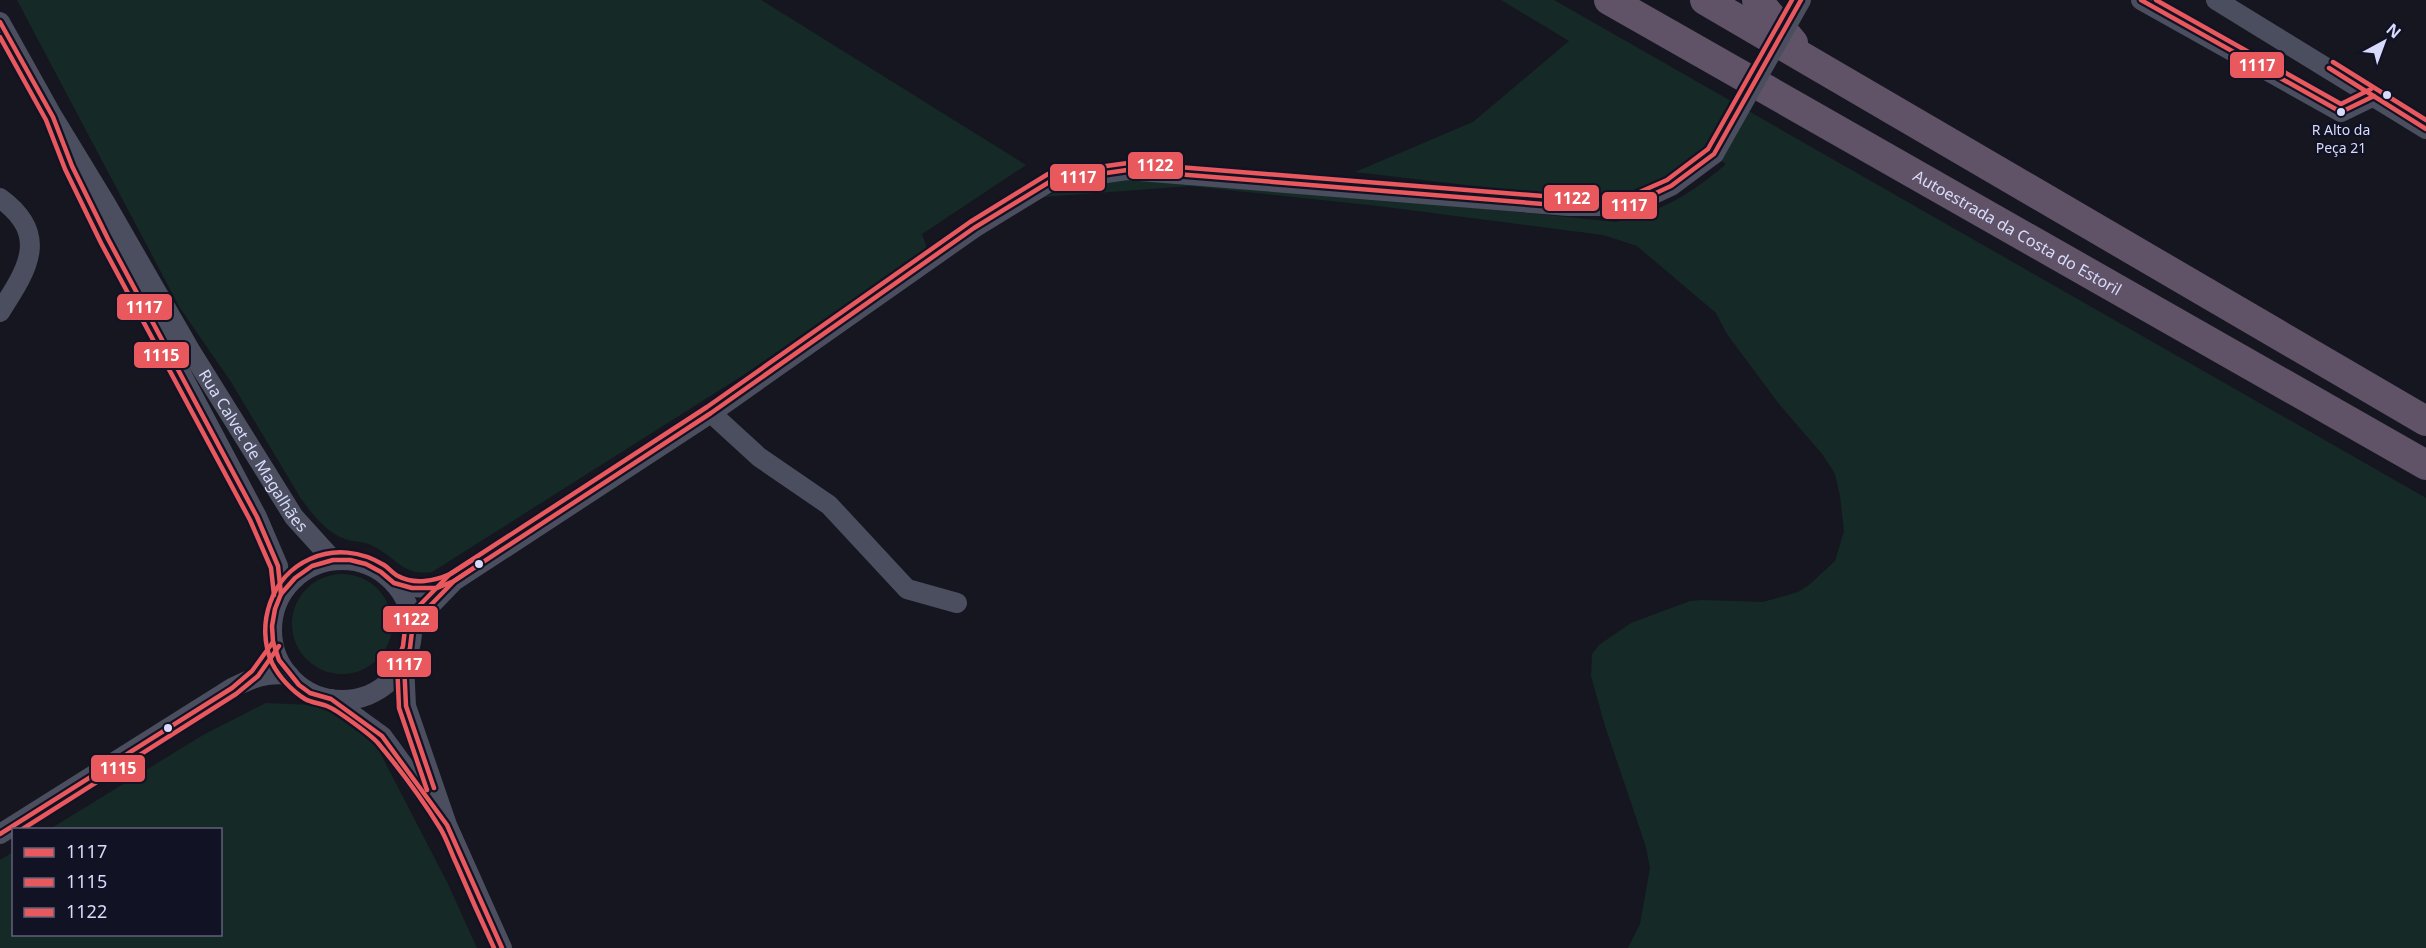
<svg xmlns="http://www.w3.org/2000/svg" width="2426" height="948" font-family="'Noto Sans',sans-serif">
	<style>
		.green { fill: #152a26 }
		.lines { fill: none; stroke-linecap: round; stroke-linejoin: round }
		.minor { stroke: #4b4e5f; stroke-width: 20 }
		.highway { stroke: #605267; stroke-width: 30 }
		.minor-bridge { stroke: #4b4e5f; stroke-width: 20 }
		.bus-1-casing { stroke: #111224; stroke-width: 9 }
		.bus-2-casing { stroke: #111224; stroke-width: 9 }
		.bus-3-casing { stroke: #111224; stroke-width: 9 }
		.bus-1 { stroke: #e8585d; stroke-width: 4.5 }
		.bus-2 { stroke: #e8585d; stroke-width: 4.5 }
		.bus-3 { stroke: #e8585d; stroke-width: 4.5 }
		.bus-dot { fill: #d8dbfb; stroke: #111224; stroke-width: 2 }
		.labels { text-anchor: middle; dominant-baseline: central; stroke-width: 4.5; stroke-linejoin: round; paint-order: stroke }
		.bus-label { font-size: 14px; fill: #d8dbfb; stroke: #111224 }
		.street-label { font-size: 16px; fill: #d8dbfb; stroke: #111224 }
		.line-badge { stroke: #111224; stroke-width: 2 }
		.badge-label { font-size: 16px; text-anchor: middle; font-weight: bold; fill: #fff }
	</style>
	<rect width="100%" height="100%" fill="#151620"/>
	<g class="green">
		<path d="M17,0H761L1026,165L922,234L927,248L745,374L432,572C404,576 397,559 375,547C366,542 358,542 348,540C328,535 311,513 300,497L231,382L180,308Z"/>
		<path d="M1501,0H1554L2426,498V948H1628L1640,924L1650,868L1646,847L1605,726L1591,676L1592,654L1599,645L1631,623L1690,601L1702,600L1763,602L1798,592L1809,585L1835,561L1844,531L1840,496L1835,474L1823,455L1779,404L1727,334L1716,313L1637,246L1603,235L1378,206L1191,186L1043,197L1085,181L1108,177L1304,191L1616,222C1662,211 1690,195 1726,164L1702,150L1660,182L1645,190L1621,196L1576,198L1355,172L1473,122L1569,41Z"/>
		<circle cx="342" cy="624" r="50"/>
		<path d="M266,703L313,705L339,714L374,741L448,884L477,948H0V860L13,852L14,934H220V830L50,829L203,735Z"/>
	</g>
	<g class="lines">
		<g class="minor">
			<path d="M2141,0L2341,112L2374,96"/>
			<path d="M2216,0L2426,129"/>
			<path id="s1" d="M0,22L53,117L106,204L190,350L294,517L333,560"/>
			<path d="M82,186L257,517L278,566L281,594"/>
			<path d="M0,198C51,235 27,270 0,312"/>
			<path d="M711,413L759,457L829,505L907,589L957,603"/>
			<circle cx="342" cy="630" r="70"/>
			<path d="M394,583C415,589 432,590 452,582"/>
			<path d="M412,631L422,614L454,581L711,413L974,228L1051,181L1127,170L1568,206H1628L1671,186L1714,154"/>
			<path d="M404,663L406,706L447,825L502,948"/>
			<path d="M331,699L382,736L434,807"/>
			<path d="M0,834L232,688C252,678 267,672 289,675"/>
		</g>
		<g class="highway">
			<path id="s2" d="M1609,0L2426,465"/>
			<path d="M1705,0L2426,421"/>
			<path d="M1757,0L1793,43"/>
		</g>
		<path class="minor-bridge" d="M1714,154L1801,0"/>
		<defs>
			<g id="bus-1">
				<path d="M2141,0L2341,112L2374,96"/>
				<path d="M0,22L53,117L72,166L108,239L257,517L278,566L281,594"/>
				<path d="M2329,68L2426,129"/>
				<path d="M434,788L406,706L404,663L410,648L412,631L422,614L454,581L478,565"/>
				<path d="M0,834L232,688L252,671L273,642"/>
				<path d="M502,948L447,825L382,736L331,699L310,693L299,685L279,660L273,642L272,626L275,609L281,594L295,578L312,566L333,560H350L366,564L381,572L394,583L412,588H437L454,581L711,413L974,228L1051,181L1127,170L1568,206H1628L1671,186L1714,154L1801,0"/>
			</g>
			<g id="bus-2">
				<path d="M0,37L46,120L65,169L101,243L250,520L271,568L274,595"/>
				<path d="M21,830L236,694L258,676L279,646"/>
			</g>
			<g id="bus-3">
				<path d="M2156,0L2341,104L2371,89"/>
				<path d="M2333,62L2426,120"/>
				<path d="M427,790L399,708L397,662L403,646L405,629L416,609L449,575L474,559"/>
				<path d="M494,948C481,920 469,893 457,865C451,853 447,839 440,828C424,802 398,767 378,743C371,735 337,710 327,706C320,703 312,703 305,699C292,691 279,677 272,663C255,625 271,576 310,559C334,548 361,551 384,565C389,568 393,574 398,576C414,585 435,581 450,574L707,407L970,222L1048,174L1128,163L1568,198H1626L1667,180L1708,149L1792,0"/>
			</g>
		</defs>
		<use href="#bus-1" class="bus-1-casing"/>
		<use href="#bus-2" class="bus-2-casing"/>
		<use href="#bus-3" class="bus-3-casing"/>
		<use href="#bus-1" class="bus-1"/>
		<use href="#bus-2" class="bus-2"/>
		<use href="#bus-3" class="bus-3"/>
	</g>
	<g class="bus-dot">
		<circle cx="2387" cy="95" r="5"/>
		<circle cx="2341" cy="112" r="5"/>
		<circle cx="479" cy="564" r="5"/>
		<circle cx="168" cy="728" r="5"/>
	</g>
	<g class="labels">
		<g class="bus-label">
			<text x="2341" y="129">R Alto da<tspan x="2341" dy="18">Peça 21</tspan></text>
		</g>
		<g class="street-label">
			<text stroke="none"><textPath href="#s2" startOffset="470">Autoestrada da Costa do Estoril</textPath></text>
			<text stroke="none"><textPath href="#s1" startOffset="498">Rua Calvet de Magalhães</textPath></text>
		</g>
	</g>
	<g class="line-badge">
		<rect x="2229" y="51" width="56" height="28" rx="6" fill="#e8585d"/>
		<rect x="1127" y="151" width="57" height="29" rx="6" fill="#e8585d"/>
		<rect x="1049" y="163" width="57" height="29" rx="6" fill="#e8585d"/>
		<rect x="1543" y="184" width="57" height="28" rx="6" fill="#e8585d"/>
		<rect x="1601" y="191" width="57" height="29" rx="6" fill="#e8585d"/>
		<rect x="116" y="293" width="57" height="28" rx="6" fill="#e8585d"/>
		<rect x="133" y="341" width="57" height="28" rx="6" fill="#e8585d"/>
		<rect x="382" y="605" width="57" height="28" rx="6" fill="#e8585d"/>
		<rect x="376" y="650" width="56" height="28" rx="6" fill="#e8585d"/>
		<rect x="90" y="754" width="56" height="29" rx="6" fill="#e8585d"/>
	</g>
	<g class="badge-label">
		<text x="2257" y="71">1117</text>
		<text x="1155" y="171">1122</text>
		<text x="1078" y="183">1117</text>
		<text x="1572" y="204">1122</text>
		<text x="1629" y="211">1117</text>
		<text x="144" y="313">1117</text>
		<text x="161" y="361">1115</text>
		<text x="411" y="625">1122</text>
		<text x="404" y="670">1117</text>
		<text x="118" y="774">1115</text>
	</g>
	<rect x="12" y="828" width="210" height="108" fill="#111224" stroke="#61627a" stroke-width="1.5"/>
	<rect x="24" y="848" width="30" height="9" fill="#e8585d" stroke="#61627a" stroke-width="1.5"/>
	<text x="66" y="858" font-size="18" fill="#d8dbfb">1117</text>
	<rect x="24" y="878" width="30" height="9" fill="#e8585d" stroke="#61627a" stroke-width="1.5"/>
	<text x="66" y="888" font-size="18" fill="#d8dbfb">1115</text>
	<rect x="24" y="908" width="30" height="9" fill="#e8585d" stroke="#61627a" stroke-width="1.5"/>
	<text x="66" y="918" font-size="18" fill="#d8dbfb">1122</text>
	<g transform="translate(2384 42) rotate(41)" stroke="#111224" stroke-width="4.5" paint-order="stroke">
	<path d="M0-4.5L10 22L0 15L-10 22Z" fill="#d8dbfb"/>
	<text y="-9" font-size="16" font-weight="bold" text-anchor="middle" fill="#d8dbfb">N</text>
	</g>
</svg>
